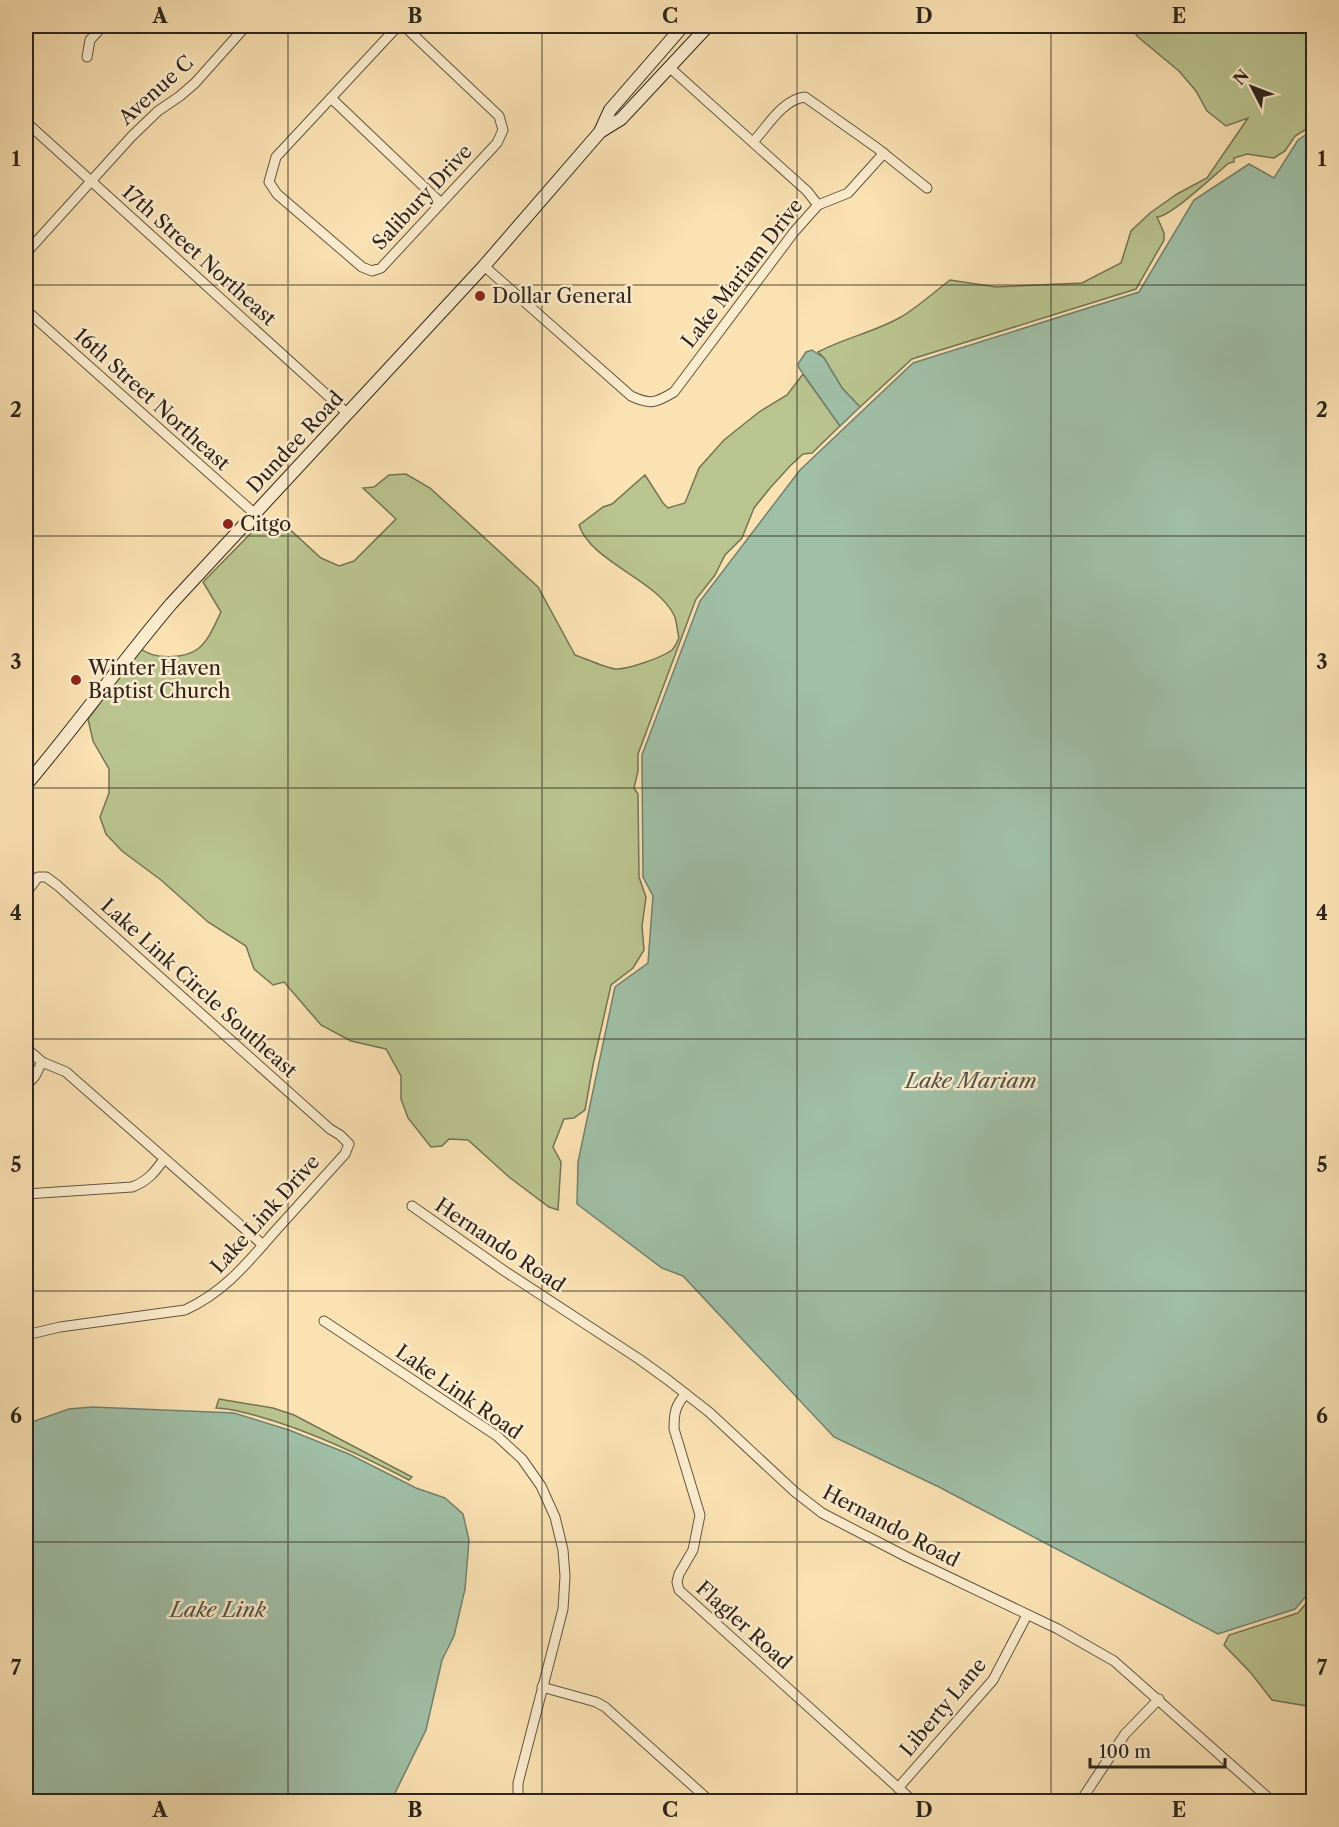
<svg xmlns="http://www.w3.org/2000/svg" width="1339" height="1827" font-family="'Libre Caslon Text',serif">
	<style>
		.green { fill: #bac490; stroke: #747456; stroke-width: 1.5 }
		.water { fill: #a0bfa7; stroke: #72816f; stroke-width: 1.5 }
		.lines { fill: none; stroke-linecap: round; stroke-linejoin: round }
		.minor-casing { stroke: #615442; stroke-width: 11 }
		.secondary-casing { stroke: #2e241c; stroke-width: 14 }
		.minor { stroke: #fcecce; stroke-width: 9 }
		.secondary { stroke: #fcecce; stroke-width: 12 }
		.grid { fill: none; stroke: #2e241c; stroke-width: 1.5; stroke-opacity: 0.55 }
		.poi-dot { fill: #8f2418; stroke: #fcecce; stroke-width: 2 }
		.labels { text-anchor: middle; dominant-baseline: central; stroke-width: 5; stroke-linejoin: round; paint-order: stroke }
		.street-label { font-size: 20px; fill: #2e241c; stroke: #fcecce }
		.poi-label { font-size: 20px; fill: #2e241c; stroke: #fcecce; text-anchor: start }
		.water-label { font-size: 21px; font-style: italic; fill: #505246; stroke: #fcecce }
		.neatline { fill: none; stroke: #2e241c; stroke-width: 2 }
		.grid-label { font-size: 20px; text-anchor: middle; font-weight: bold; fill: #2e241c }
	</style>
	<rect width="100%" height="100%" fill="#fbe2b3"/>
	<filter id="stains"><feTurbulence type="fractalNoise" baseFrequency=".00333" numOctaves="4"/><feColorMatrix values="0 0 0 0 .2 0 0 0 0 .09 0 0 0 0 .02 0 0 0 .5 -.17"/></filter>
	<radialGradient id="worn" r=".72"><stop offset=".6" stop-color="#630" stop-opacity="0"/><stop offset="1" stop-color="#630" stop-opacity=".3"/></radialGradient>
	<g class="green">
		<path d="M1130,26H1313V125L1295,136L1285,151L1274,158L1247,154L1234,158V162L1229,163C1215,174 1172,216 1157,217L1164,233V240L1136,289L912,359L860,407L842,388L824,358L818,352C844,338 875,332 901,317C918,307 934,292 950,280L996,287L1082,283L1121,263L1131,231L1150,213L1177,194L1207,178L1248,118L1226,126L1207,111L1196,91L1179,71L1138,37Z"/>
		<path d="M803,374L840,426L812,453L803,454L791,465L770,488L754,508L742,538L725,555L715,575L696,599L638,754V771L634,788L638,794L639,877L646,897L642,926L644,950L633,968L611,985L593,1065L585,1110L574,1118L564,1119L553,1147L561,1162L558,1210L549,1207L509,1177L468,1140L449,1139L442,1146L431,1147L408,1118L401,1099V1076L386,1049L351,1041L321,1025L284,982L273,985L254,969L246,946L208,922L161,880L122,851L106,834L100,817L109,793V769L93,741L88,719L140,648C153,660 186,659 199,648C209,640 215,624 221,612L203,582L260,524L275,522L286,526L321,558L339,566L354,561L396,519L363,488L374,487L389,475L406,474L430,488L538,587L575,655C584,658 606,668 615,669C627,670 663,657 672,650C675,647 677,642 679,638C677,631 677,621 674,615C656,579 591,562 579,525L603,507L612,504L645,475L663,503L668,508L685,503L699,468L724,440L759,412L787,395Z"/>
		<path d="M219,1399L273,1408L294,1415L412,1477L409,1480C365,1457 321,1436 274,1421C254,1415 236,1409 216,1408Z"/>
		<path d="M1313,1595V1707L1272,1700L1251,1673L1224,1645L1229,1635L1298,1613Z"/>
	</g>
	<g class="water">
		<path d="M1313,130V1588L1295,1609L1218,1634L939,1487L834,1437L683,1276L662,1268L577,1204L578,1162L615,987L648,963L653,896L643,877L642,755L700,601L800,470L913,363L1139,292L1194,200L1249,164L1274,178L1298,140Z"/>
		<path d="M812,350L824,358L842,388L860,407L840,426L799,368L798,364L806,352Z"/>
		<path d="M92,1407L234,1413L289,1430L349,1454L416,1488L445,1498L463,1514L469,1540L465,1589L454,1636L442,1660L426,1730L391,1801H29L26,1797V1424L69,1409Z"/>
	</g>
	<g class="lines">
		<defs>
			<g id="minor">
				<path d="M398,26L276,157L269,182L277,194L362,267L372,271L381,268L497,143L503,130L499,116L404,26"/>
				<path d="M87,57L90,40L103,26"/>
				<path d="M669,67L807,191L818,205"/>
				<path d="M331,98L441,203"/>
				<path d="M26,122L348,414"/>
				<path d="M753,142C767,127 783,99 805,97L877,148L927,188"/>
				<path d="M26,253L132,136L158,111L180,96L195,83L246,26"/>
				<path d="M484,266L631,396C650,405 656,403 674,392L794,232L818,205L848,193L884,153"/>
				<path d="M26,310L255,514"/>
				<path d="M26,893L38,877H46L57,885L330,1129L340,1135L349,1144L345,1154C322,1179 300,1204 277,1229C248,1262 226,1291 185,1310L60,1327L26,1335"/>
				<path d="M26,1048L42,1062L66,1072L263,1245"/>
				<path d="M26,1086L35,1076L42,1062"/>
				<path d="M26,1194L132,1187C148,1181 155,1172 164,1159"/>
				<path d="M412,1206L503,1270L639,1359L668,1380L709,1412L795,1492L822,1513L907,1557L1058,1629L1114,1661L1273,1802"/>
				<path d="M324,1321L497,1436L522,1459L541,1486L555,1517L563,1550L565,1576L563,1609L518,1783V1797L522,1802"/>
				<path d="M686,1394C675,1405 674,1414 674,1429L700,1515L693,1550L679,1574L677,1582L679,1590L914,1802"/>
				<path d="M542,1687L596,1702L605,1707L711,1802"/>
				<path d="M898,1788L993,1680L1027,1615"/>
				<path d="M1080,1802L1125,1734L1159,1699"/>
			</g>
			<g id="secondary">
				<path d="M600,132L610,110L683,26"/>
				<path d="M26,785C76,726 121,663 171,604L484,266L600,132L621,119L708,26"/>
			</g>
		</defs>
		<use href="#minor" class="minor-casing"/>
		<use href="#secondary" class="secondary-casing"/>
		<use href="#minor" class="minor"/>
		<use href="#secondary" class="secondary"/>
	</g>
	<path class="grid" d="M288,26V1802M542,26V1802M797,26V1802M1051,26V1802M26,285H1314M26,536H1314M26,788H1314M26,1039H1314M26,1291H1314M26,1542H1314"/>
	<g class="poi-dot">
		<circle cx="480" cy="296" r="6"/>
		<circle cx="228" cy="524" r="6"/>
		<circle cx="76" cy="680" r="6"/>
	</g>
	<g class="labels">
		<g class="street-label">
			<text transform="translate(156 90) rotate(-42)">Avenue C</text>
			<text transform="translate(422 197) rotate(-47)">Salibury Drive</text>
			<text transform="translate(199 255) rotate(42)">17th Street Northeast</text>
			<text transform="translate(742 273) rotate(-52)">Lake Mariam Drive</text>
			<text transform="translate(152 399) rotate(42)">16th Street Northeast</text>
			<text transform="translate(295 442) rotate(-47)">Dundee Road</text>
			<text transform="translate(199 988) rotate(42)">Lake Link Circle Southeast</text>
			<text transform="translate(265 1214) rotate(-48)">Lake Link Drive</text>
			<text transform="translate(500 1245) rotate(34)">Hernando Road</text>
			<text transform="translate(459 1392) rotate(35)">Lake Link Road</text>
			<text transform="translate(891 1526) rotate(28)">Hernando Road</text>
			<text transform="translate(744 1625) rotate(42)">Flagler Road</text>
			<text transform="translate(943 1707) rotate(-50)">Liberty Lane</text>
		</g>
		<g class="poi-label">
			<text x="492" y="296">Dollar General</text>
			<text x="240" y="524">Citgo</text>
			<text x="88" y="668">Winter Haven<tspan x="88" dy="23">Baptist Church</tspan></text>
		</g>
		<g class="water-label">
			<text x="971" y="1080">Lake Mariam</text>
			<text x="218" y="1609">Lake Link</text>
		</g>
	</g>
	<rect width="1339" height="1827" fill="none" stroke="#fbe2b3" stroke-width="66"/>
	<g transform="translate(1252 87) rotate(312)" stroke="#fcecce" stroke-width="4.5" paint-order="stroke">
	<path d="M0-4.5L10 22L0 15L-10 22Z" fill="#2e241c"/>
	<text y="-9" font-size="16" font-weight="bold" text-anchor="middle" fill="#2e241c">N</text>
	</g>
	<path d="M1090 1758v9h135v-9" fill="none" stroke="#2e241c" stroke-width="3"/>
	<text x="1099" y="1758" font-size="18" fill="#2e241c" stroke="#fcecce" stroke-width="4.5" paint-order="stroke">100 m</text>
	<rect x="33" y="33" width="1273" height="1761" class="neatline"/>
	<g class="grid-label">
		<text x="160" y="23">A</text>
		<text x="415" y="23">B</text>
		<text x="670" y="23">C</text>
		<text x="924" y="23">D</text>
		<text x="1179" y="23">E</text>
		<text x="16" y="166">1</text>
		<text x="1322" y="166">1</text>
		<text x="16" y="417">2</text>
		<text x="1322" y="417">2</text>
		<text x="16" y="669">3</text>
		<text x="1322" y="669">3</text>
		<text x="16" y="920">4</text>
		<text x="1322" y="920">4</text>
		<text x="16" y="1172">5</text>
		<text x="1322" y="1172">5</text>
		<text x="16" y="1423">6</text>
		<text x="1322" y="1423">6</text>
		<text x="16" y="1675">7</text>
		<text x="1322" y="1675">7</text>
		<text x="160" y="1817">A</text>
		<text x="415" y="1817">B</text>
		<text x="670" y="1817">C</text>
		<text x="924" y="1817">D</text>
		<text x="1179" y="1817">E</text>
	</g>
	<rect width="100%" height="100%" filter="url(#stains)"/>
	<rect width="100%" height="100%" fill="url(#worn)"/>
</svg>
